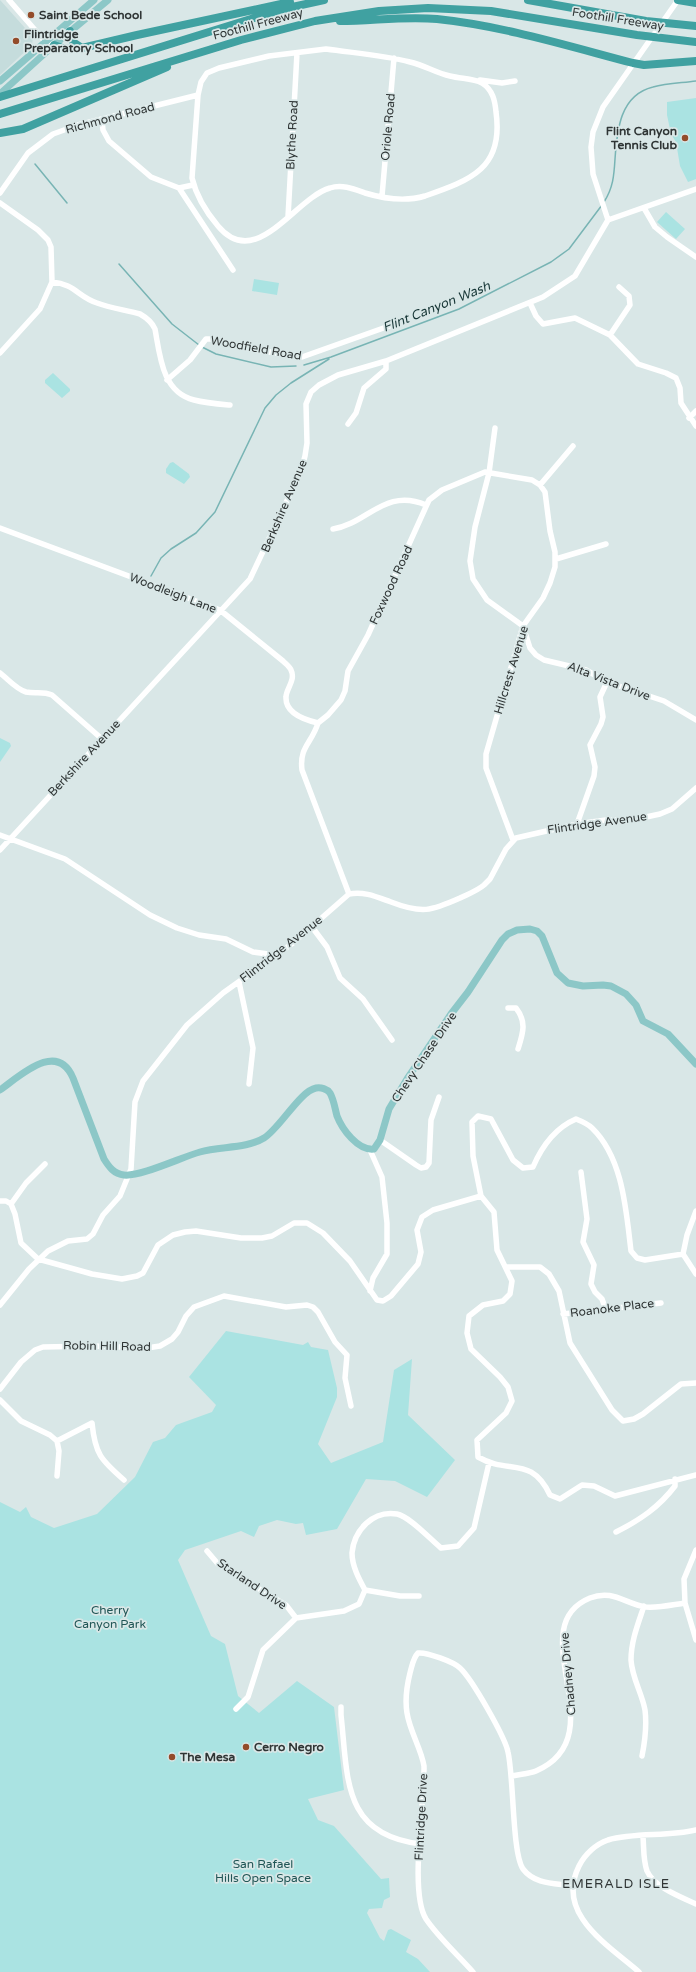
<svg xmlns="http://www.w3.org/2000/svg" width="696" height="1972" viewBox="0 0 696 1972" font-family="'Varela Round',sans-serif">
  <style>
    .built { fill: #c5dcdc }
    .green { fill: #aae3e2 }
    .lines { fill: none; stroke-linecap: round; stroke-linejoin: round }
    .stream { stroke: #78b4b4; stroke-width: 1.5 }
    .minor { stroke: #fff; stroke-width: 5.5 }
    .major { stroke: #8cc7c7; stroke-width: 7 }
    .highway { stroke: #40a1a1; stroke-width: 8 }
    .poi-dot { fill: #934b29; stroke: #d9e7e7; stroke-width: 1.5 }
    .labels { text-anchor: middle; stroke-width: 3.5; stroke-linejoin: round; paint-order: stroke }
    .poi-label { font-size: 12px; font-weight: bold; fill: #2f3535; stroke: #d9e7e7; text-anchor: start }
    .street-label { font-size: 12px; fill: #2f3535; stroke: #d9e7e7 }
    .park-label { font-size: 12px; fill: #215656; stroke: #d9e7e7 }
    .water-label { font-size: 13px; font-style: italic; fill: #183737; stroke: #d9e7e7 }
    .neighbourhood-label { font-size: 13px; letter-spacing: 1px; fill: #2f3535; stroke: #d9e7e7 }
  </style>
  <rect width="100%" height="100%" fill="#d9e7e7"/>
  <path class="built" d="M0,0l33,37 -1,8 -32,30z"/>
  <path class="green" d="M696,98v81l-8,3 -8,-16 -4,-24 -5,-8 -4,-19v-13z
    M666,212l19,17 -9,10 -19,-17z
    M254,279l25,4 -2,12 -25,-4z
    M53,373l17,16v2l-8,7 -17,-15v-3z
    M173,462l16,12 1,3 -6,7 -18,-11v-4l4,-6z
    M0,738l10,5 1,3 -11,16z
    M226,1331l77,14 5,-3 3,5 17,3 9,38v9l-19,47 13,19 52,-21 11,-72 18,-11 -4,56 47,45 -28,37 -32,-16 -29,-2 -29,50 -31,6 -3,-12 -7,1 -19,-4 -18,6 -5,11 -13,-6 -56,19 -7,10 33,76 14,8 13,52 21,17 38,-32 37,26 10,83 -36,9 10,21 16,6 47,53 8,-1 1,19 -6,3 -2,8 -13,1 -2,4 13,25 4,3 4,-11 3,-1 20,11 -5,12 12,7 12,13h-430v-470l20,10 6,-5 5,10 23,11 43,-14 38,-37 18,-35 12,-4 11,-13 36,-13 4,-7 -27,-28z"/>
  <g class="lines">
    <path class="stream" d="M35,164l32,39
      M604,202c9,-14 10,-26 11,-43 2,-29 5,-64 38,-72 14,-4 29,-4 43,-6
      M119,264l53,60 27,21
      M202,347l14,7 55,13 25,-1
      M304,365l27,-8 128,-48 92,-47 18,-13 33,-44
      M151,576l10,-18 10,-9 25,-16 19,-21 50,-104 11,-13 15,-12 38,-24"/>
    <path class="minor" d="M9,0l33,38 12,7
      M326,49c28,4 57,6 84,13 14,3 26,11 40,14 11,3 23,2 32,7 11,7 13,18 14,29 8,56 -25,68 -71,84 -20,6 -40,3 -60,-3 -11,-4 -23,-9 -35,-5 -35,10 -74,84 -112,38 -11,-13 -22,-31 -26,-48l6,-83 3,-13 6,-9 12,-5 50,-12z
      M480,80l22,3 13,-2
      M102,120l1,10 6,11 42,36 28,11 54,82
      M179,188l14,-3
      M0,193l28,-40 25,-19 25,-9 120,-30
      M382,196l12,-138
      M0,203l38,27 10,10 3,7 1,35 -12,27 -40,44
      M644,208l11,19 12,10 29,20
      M288,217l9,-164
      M608,220l-15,-46 -2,-27 2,-15 10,-25 75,-107
      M52,282c23,2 26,15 45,21 13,5 29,7 43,11 7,4 12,8 15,15 5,27 7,63 39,71 11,3 24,4 36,5
      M530,303l6,13 7,8 32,-6 35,17 28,29 28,9 10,5 4,10 1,15 15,23
      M610,335l20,-30 -1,-9 -10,-9
      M167,380l23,-20 16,-21h5l39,10 52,8 104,-37
      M689,418l7,-7
      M348,424l8,-11 8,-25 22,-19v-8
      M495,428l-6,45 -14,54 -5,34 3,18 14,21 36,26 7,22 6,7 8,5 42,10 21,12 57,19 32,19
      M540,485l33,-39
      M0,528l220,82 63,51c3,3 7,6 8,9 5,10 -5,19 -5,27 -1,17 19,23 32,26 -6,20 -19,24 -16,47l47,124
      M333,529c34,-5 52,-42 93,-24
      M556,559l50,-15
      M0,673c8,6 16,16 26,19 9,2 17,-1 26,3l50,44
      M318,723l10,-8 13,-15 4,-9 3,-20 20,-36 61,-135 13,-10 43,-18 47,8 8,5 5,7 5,39 5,21v15l-5,16 -7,15 -20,28 -37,128v14l27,72
      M577,824l17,-48 1,-9 -5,-22 11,-21 2,-7 -3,-20 7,-15
      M0,835l65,24 85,56 27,13 22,7 27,4 27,13 15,2 5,4
      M0,850l250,-271 51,-108 4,-15 2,-13 -1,-39 5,-12 8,-7 19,-10 48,-14 157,-64 32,-21 33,-56 88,-31
      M312,927l15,20 13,31 23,21 29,41
      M239,982l14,66 -4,36
      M508,1008h8c11,14 7,25 2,41
      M380,1140l36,25 5,3 5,-1 3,-4 2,-43 8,-23
      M581,1172l6,47 -4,23 11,23 -3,19 4,8 7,7 4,11
      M0,1201h6l5,3 4,10 6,29 17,16 54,15 30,5 15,-3 6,-3 15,-28 15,-10 12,-3 11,-1 45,7h21l10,-2 22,-13h13l16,10 27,28 27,39 6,1 8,-5 27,-32 3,-12 -4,-22 5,-13 11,-7 48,-14
      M11,1204l15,-21 19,-19
      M683,1254l4,-19 9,-24
      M506,1267h34l9,7 10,17 11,52 42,67 11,11 11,-2 9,-5 38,-30 15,-1
      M696,1274l-13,-20 -38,6 -8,-2 -6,-7c-5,-41 -8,-93 -39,-123 -4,-4 -11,-7 -16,-9 -21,9 -34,27 -43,48l-10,1 -10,-8 -22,-41 -13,-3 -6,6 1,34 8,40 13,16 3,38 15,31 -2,13 -7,7 -20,4 -14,11 -2,17 4,16 29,28 8,10 4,14 -6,12 -29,27 1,17c31,18 53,-2 72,38l10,4 22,-14 12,1 21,10 81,-21
      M370,1291l3,-13 14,-24v-31l-5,-46 -12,-27
      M0,1305l29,-36 19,-18 20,-10 19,-2 6,-5 10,-19 17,-19 11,-27 4,-67 8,-21 44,-56 36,-32 70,-50 56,-49c15,-3 28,3 42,8 31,12 40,9 69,-4 8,-4 17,-7 24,-13l6,-6 16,-30 10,-11 61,-14 29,-4h26l28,-6 12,-5 24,-21
      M563,1314l98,-11
      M0,1389l21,-27 14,-12 8,-3 50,-1 54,2 13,-2 12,-7 6,-7 8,-16 8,-9 30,-11 62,11 21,-2 6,2 5,5 17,30 12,13 -2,23 6,28
      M0,1400l21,21 29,14 7,6 2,10 -2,25
      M57,1441l35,-18c3,31 9,37 32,57
      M616,1532c24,-12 43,-25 59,-46v-7
      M696,1550l-12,29 1,24 11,37
      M207,1551l11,13 68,41 10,13
      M365,1590c-6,-11 -13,-24 -13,-37 2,-23 21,-43 45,-39 12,2 33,25 44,34l17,-2 16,-18 15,-65
      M365,1590l35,6h19
      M341,1707v8c7,63 1,120 80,129
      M236,1709l12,-12 15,-47 33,-32 48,-7 15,-7 6,-14
      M642,1756c3,-15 5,-30 3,-46 -3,-17 -13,-32 -14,-50 0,-19 7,-36 13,-54
      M512,1776c8,-2 17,-2 24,-5 82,-35 -17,-144 54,-173 23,-9 35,6 56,9 13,1 25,-2 39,-4
      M643,1837c1,11 0,23 4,34 7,16 34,26 49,33
      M473,1972c-15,-17 -35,-35 -47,-53 -17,-27 -1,-117 -2,-153 -3,-18 -14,-34 -17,-53 -2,-12 0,-28 3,-40 2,-7 3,-15 8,-20 9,-1 36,9 42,15 12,11 45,69 48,84 6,26 4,101 15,117 12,16 33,14 50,17
      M639,1972c-31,-27 -84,-58 -60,-106 6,-12 17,-22 29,-26 27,-8 60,-3 88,-10"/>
    <path class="major" d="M0,81l94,-81
      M0,94l54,-49 54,-45
      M0,1090c20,-14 57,-50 73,-12l31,81c5,8 10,15 20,16 16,2 58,-18 76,-23 20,-6 46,-3 64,-14 16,-10 36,-47 52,-50 5,-1 11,1 14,5 4,7 5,16 7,23 5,13 21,35 37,33l6,-9 9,-31 18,-30 44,-65 17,-22 34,-52 6,-6 9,-4 13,-1 7,2 5,5 15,37 11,10 15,3 20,-1 8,1 15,8 10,11 7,16 25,13 28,30"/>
    <path class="highway" d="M528,0l118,21 50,5
      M678,0l18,3
      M340,21c33,0 64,-5 97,-2 67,7 131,27 196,44l11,2 52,-4
      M70,31l3,11 9,6
      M54,45l11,4 17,-1 55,-13 153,-33
      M0,97l283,-88 41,-9
      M0,114l241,-74 74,-19 64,-10 49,-3 63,3 146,24 59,7
      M0,133l23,-4 144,-62"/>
  </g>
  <g class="poi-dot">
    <circle cx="31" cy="15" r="4"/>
    <circle cx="16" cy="41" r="4"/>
    <circle cx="685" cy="138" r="4"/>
    <circle cx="246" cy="1747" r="4"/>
    <circle cx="172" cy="1757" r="4"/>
  </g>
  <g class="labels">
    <g class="poi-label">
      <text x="39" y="19">Saint Bede School</text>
      <text x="24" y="38">Flintridge<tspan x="24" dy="14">Preparatory School</tspan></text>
      <text x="677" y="135" text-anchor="end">Flint Canyon<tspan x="677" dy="14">Tennis Club</tspan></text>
      <text x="254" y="1751">Cerro Negro</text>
      <text x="180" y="1761">The Mesa</text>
    </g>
    <g class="street-label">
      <text transform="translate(618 19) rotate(9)" y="4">Foothill Freeway</text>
      <text transform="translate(258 24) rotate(-15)" y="4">Foothill Freeway</text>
      <text transform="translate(110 118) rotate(-15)" y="4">Richmond Road</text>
      <text transform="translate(388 127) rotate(-85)" y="4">Oriole Road</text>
      <text transform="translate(292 135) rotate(-87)" y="4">Blythe Road</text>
      <text transform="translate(256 348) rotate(10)" y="4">Woodfield Road</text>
      <text transform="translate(284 506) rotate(-67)" y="4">Berkshire Avenue</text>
      <text transform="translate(391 585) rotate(-65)" y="4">Foxwood Road</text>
      <text transform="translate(173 593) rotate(21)" y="4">Woodleigh Lane</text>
      <text transform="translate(511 670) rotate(-73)" y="4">Hillcrest Avenue</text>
      <text transform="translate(609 681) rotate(21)" y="4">Alta Vista Drive</text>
      <text transform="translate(84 758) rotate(-47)" y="4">Berkshire Avenue</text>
      <text transform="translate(597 823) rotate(-8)" y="4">Flintridge Avenue</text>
      <text transform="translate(281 949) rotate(-38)" y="4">Flintridge Avenue</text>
      <text transform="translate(424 1057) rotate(-56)" y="4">Chevy Chase Drive</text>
      <text transform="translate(612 1308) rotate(-7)" y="4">Roanoke Place</text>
      <text transform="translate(107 1346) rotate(1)" y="4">Robin Hill Road</text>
      <text transform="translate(252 1584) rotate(34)" y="4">Starland Drive</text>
      <text transform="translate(568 1674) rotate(-95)" y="4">Chadney Drive</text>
      <text transform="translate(421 1817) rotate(-87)" y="4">Flintridge Drive</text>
    </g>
    <g class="park-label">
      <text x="110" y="1614">Cherry<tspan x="110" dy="14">Canyon Park</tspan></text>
      <text x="263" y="1868">San Rafael<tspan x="263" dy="14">Hills Open Space</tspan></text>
    </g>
    <g class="water-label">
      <text transform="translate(436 306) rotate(-22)" y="5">Flint Canyon Wash</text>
    </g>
    <g class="neighbourhood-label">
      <text x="616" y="1888">EMERALD ISLE</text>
    </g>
  </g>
</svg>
